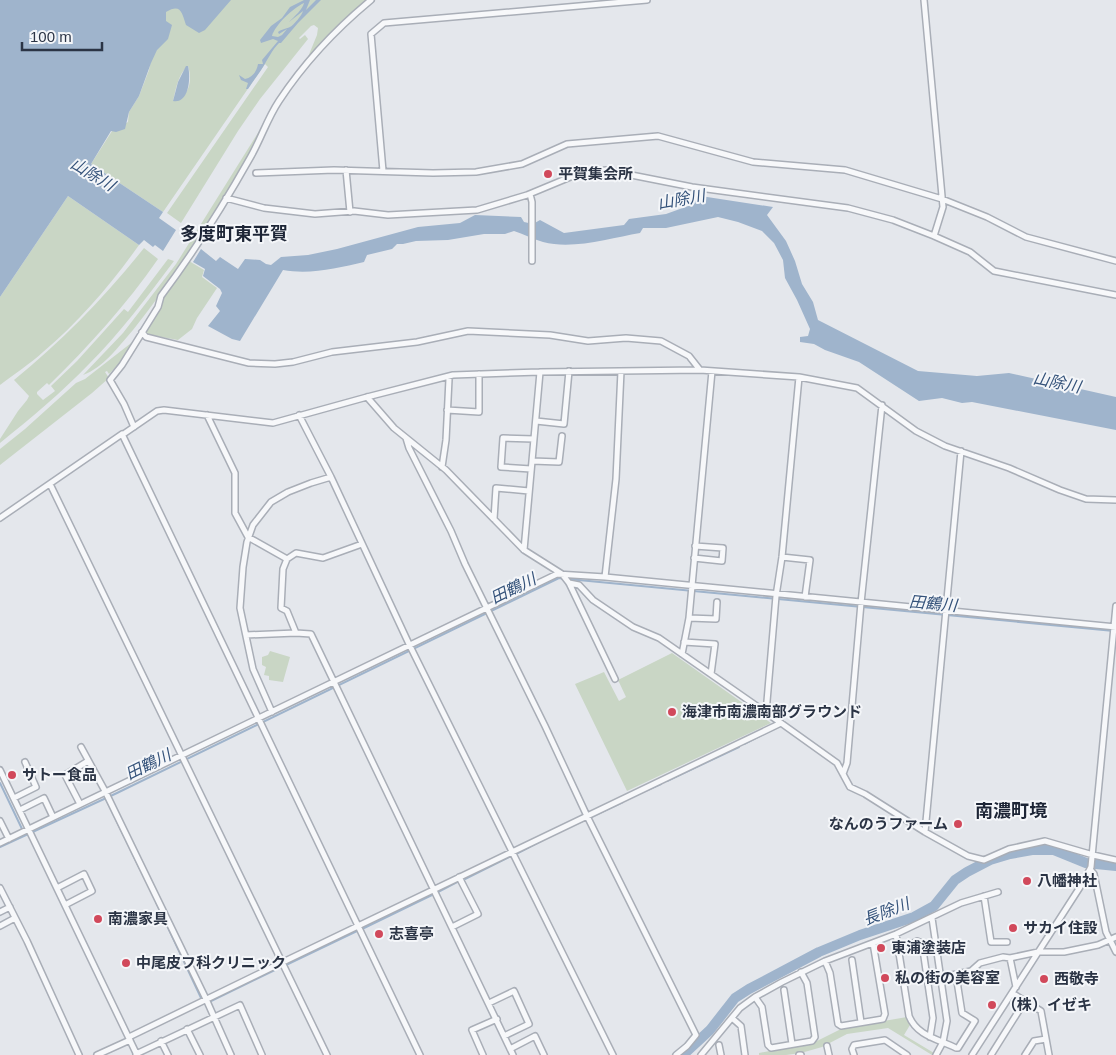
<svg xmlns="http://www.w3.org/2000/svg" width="1116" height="1055" viewBox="0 0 1116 1055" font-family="Arial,'Noto Sans JP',sans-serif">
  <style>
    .green { fill: #c9d6c5; fill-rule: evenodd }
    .water { fill: #9fb4cc; fill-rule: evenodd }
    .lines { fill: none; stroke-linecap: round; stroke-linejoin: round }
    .stream { stroke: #9fb4cc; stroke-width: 2 }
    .river { stroke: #9fb4cc; stroke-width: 10 }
    .minor-casing { stroke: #a9aeb7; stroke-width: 8 }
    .minor { stroke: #f7f8fa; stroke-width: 5 }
    .poi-dot { fill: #d1495b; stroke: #f4f6f9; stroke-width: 2 }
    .labels { text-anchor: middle; stroke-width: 4; stroke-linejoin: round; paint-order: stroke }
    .poi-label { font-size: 15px; font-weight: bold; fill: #2b3445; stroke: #f4f6f9; text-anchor: start }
    .water-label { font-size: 16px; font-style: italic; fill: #34527a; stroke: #f4f6f9 }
    .quarter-label { font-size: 18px; font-weight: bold; fill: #1d2536; stroke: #f4f6f9 }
  </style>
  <rect width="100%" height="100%" fill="#e4e7ec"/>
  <path class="green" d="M174,0h193l-59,57 9,-22 1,-7 -4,-3 -3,1 -12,12 1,1 5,-4 3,4 -48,60 -22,32 -57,92 -14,-10 101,-146 -3,-3 -102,148 -72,-48 21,-33 16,-9 1,-10 10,-16 10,-26 10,-51zM188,66c5,15 1,31 -15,35 3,-12 5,-27 15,-35z
    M261,128h2c-13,27 -28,52 -43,77 -27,43 -55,85 -87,125 -14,16 -30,38 -50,45l40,-42 53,-69z
    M68,196l71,49c-27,38 -60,77 -96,107 -13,12 -29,22 -43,33v-88z
    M144,248l14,11c-31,45 -69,87 -109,126l-2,-2 -10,9v2l6,6 12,-9 -4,-5 26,-25 47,-52 4,3 40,-53 6,2c-27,36 -54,72 -85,103 -28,29 -58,54 -89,79v-4l18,-28 9,-11 2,-4 -15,-16c48,-39 91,-83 130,-132z
    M189,261l15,9 -2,7 15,11 -20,30 -5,11 -14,11 -33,-6 -1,-2 11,-22z
    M135,340l-15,25 -1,-1 -10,10 -2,-3 -2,1 4,6 -17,15 -92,72v-16l25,-20 51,-46 9,-4z
    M270,651l20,6 -7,25 -14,-2v-4l-5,-1 2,-8 -4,-2v-8l6,-2z
    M672,653l99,70 -144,68 -52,-107 29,-12 15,29 7,-4 -8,-17z
    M907,1017l3,8 -6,10 30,18 -2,2 -44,-27 -41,6 -25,13 -21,6 -15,2h-27v-2l56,-11 28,-14z"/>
  <path class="water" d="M0,0h231l-26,30 -6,3 -13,-8c-4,-12 -5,-22 -20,-13v9l6,4 -4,14 -11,11 -6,13 -12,33 -10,16 -4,17 -9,3 -5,-1 -20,33 72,48 -4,6 17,12 -13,21 -8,-6 -2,2 -9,-7 -5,5 -71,-49 -68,101z
    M304,0h6l-4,10 10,-10h5l-23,23 -17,20h-2c-7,7 -11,16 -16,24 -5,8 -10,14 -15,22h-2l2,-6 -7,-3 -2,-5 6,4c7,-1 12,-8 13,-15h5l-1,-4 16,-19 -5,-2 -12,4 -1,-3 11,-14 11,-8 8,-11zM304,3c-1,6 -10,14 -15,19l14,-11c-1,4 -9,14 -13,16 -5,2 -8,2 -12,5l1,2 8,-5 -5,6 -4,2 -6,-1c3,-11 21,-28 32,-33z
    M186,66h2c3,12 1,38 -15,35l5,-19z
    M694,195l79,12 -6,8 19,26 9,20 7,23 11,18 5,18 100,51 59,5 32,-3 107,24v33l-144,-28 -10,1 -20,-5 -23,3 -60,-39 -34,-12 -11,-6 -14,-2v-5l8,-1 2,-7 -13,-29 -12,-22 -2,-18 -9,-17 -12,-12 -24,-9 -20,-5 -52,11h-23l-3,5c-29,5 -67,17 -97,9 -10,-3 -20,-8 -29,-11l-9,3h-21l-36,6 -32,1 -13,3h-6l-5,5 -25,6 -3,7c-26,6 -54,13 -81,8l-43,71 -8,-2 -24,-13 12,-15 -4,-5 6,-13 -2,-4 -17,-13 2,-7 -12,-7 8,-13 15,12 4,-4 18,12 7,-10 15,1 6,4 5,1 10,-8 27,-2 29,-6 81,-22 42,-4 15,-8 46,2 3,5 9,2 7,-4 24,13 60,-8 5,-6 37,-5 25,-9z"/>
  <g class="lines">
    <path class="stream" d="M568,579l546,52
      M744,744l32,-16
      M667,781l72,-34
      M0,783l23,48
      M636,795l25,-11
      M106,799l34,70
      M591,817l32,-15
      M569,827l16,-7
      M0,847l117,-54 442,-215 5,1
      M516,854l27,-14
      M465,879l44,-22
      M438,892l21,-11
      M156,902l46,98
      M362,929l72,-35
      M286,965l71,-34
      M209,1002l72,-35
      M204,1004h1"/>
    <path class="river" d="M683,1055l27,-25 25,-32 14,-9 70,-37 41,-17 54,-18 20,-11 21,-26 12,-8 23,-12 20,-6 22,-4h22l32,13 30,3"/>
    <defs>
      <path id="minor" d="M924,0l19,207 -9,29
        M346,170l4,42
        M383,171l-12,-137 13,-11 263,-23
        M256,173l78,-3 99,3 43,-1 46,-8 45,-20 91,-8 95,26 92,8 97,29 45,18 39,20 90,24
        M530,194l2,8v59
        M226,198l38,10 51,6 39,-3 34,4 89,-5 50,-15 53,-22 26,-3 86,17 156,21 45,12 41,16 36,16 24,19 122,24
        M142,332l4,5 103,26 26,1 18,-2 39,-10 85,-10 51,-11 82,4 38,6 38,-3 35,3 28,15 11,14
        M367,397l27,31 52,42 78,80 38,24 7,9 46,96
        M447,410l32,2v-38
        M207,415l28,58v40l13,24 39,22
        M299,415l32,62 78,167 204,411
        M536,421l28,3 5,-53
        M134,427l-10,-23 -14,-24 12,-15 36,-58 3,-11c33,-44 62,-90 89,-138 11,-19 17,-39 29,-57 25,-38 57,-72 92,-101
        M125,433l32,-22 7,-1 109,13 94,-26 86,-22 87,-3 160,-2 99,7 58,11 59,43 29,15 64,22 51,22 26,9 30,1
        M406,438l3,10 42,83 14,33 80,162 42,90 109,219 -9,11 -11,9
        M532,461l27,1 3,-26
        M442,467l4,-27 3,-61
        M531,469l-30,-2 2,-29 31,1
        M50,484l277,571
        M0,518l122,-84 298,621
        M494,519l2,-31 33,3
        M524,550l16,-178
        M782,557l28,3 -5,37
        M694,558l28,3 1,-13 -28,-2
        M605,577l11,-98 5,-108
        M569,583l10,2 14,15 40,27 26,11 122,85 56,40 13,24 15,7 60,38 43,24 16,4 25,-11 36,-8 48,14 23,5
        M689,618l27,1 1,-17
        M296,633l-9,-22 -6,-3 2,-39 4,-10 9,-6 27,5 39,-14
        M246,635l50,-2 15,1 202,421
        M684,642l31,2 -4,30
        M682,654l7,-36 23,-247
        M272,712l-19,-43 -13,-61 3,-41 4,-25 6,-17 18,-23 17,-10 23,-9 20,-6
        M766,713l10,-117 6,-39 17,-180
        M81,747l24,44 101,208 25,56
        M0,770l137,285
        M843,774l4,-11 14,-160 21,-198
        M14,798l22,-11 -11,-25
        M80,804l-15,-29 23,-14
        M20,810l24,-12 9,19
        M0,821l9,18
        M925,832l36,-381
        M0,843l557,-269 48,3 511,50
        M1090,869l4,5 12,58 10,20
        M0,888l27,53 52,114
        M57,888l27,-14 8,17 -27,14
        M984,896l7,46h16
        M0,912l10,-5
        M932,918l15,103 -4,21 -7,13
        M0,926l15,-8
        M452,927l26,-13 -19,-37
        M896,934l13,82c8,20 29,23 47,32h2l17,-27 -13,-8 -6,-38
        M898,950l19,-9 5,2 11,75 -3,19
        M1010,958l6,29
        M852,960l9,62
        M825,961l5,12 8,51 3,2 42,-7 2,-5 -12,-71
        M942,977l29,-6 9,-8 23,-6 7,1 28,-6h26l34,-7 18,-8
        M784,990l8,54
        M1012,993l29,18 8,44
        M755,997l7,10 6,38 3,3 41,-7 3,-4 -8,-54 -6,-11
        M489,1003l25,-12 15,33 -25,12
        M732,1018l9,8 4,29
        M187,1029l13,26
        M129,1037l154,-75 498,-239
        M161,1041l7,14
        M719,1045l2,10
        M827,1046l2,9
        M510,1049l25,-13 9,19
        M136,1054l104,-49 22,50
        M97,1055l33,-15
        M483,1055l-11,-25 25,-11
        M701,1055l39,-47 15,-11 27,-15 43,-21 71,-27 65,-31 37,-11
        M799,1055h2
        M854,1055l-2,-6 2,-4 31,-5 22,15
        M972,1055l110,-171 9,-17 25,-261
        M991,1055l34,-54
        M1025,1055l9,-14 12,-2"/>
    </defs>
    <use href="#minor" class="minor-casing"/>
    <use href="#minor" class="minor"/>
  </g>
  <g class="poi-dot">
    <circle cx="548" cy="174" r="5"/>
    <circle cx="672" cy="712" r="5"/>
    <circle cx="12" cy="775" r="5"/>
    <circle cx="958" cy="824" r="5"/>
    <circle cx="1027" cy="881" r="5"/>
    <circle cx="98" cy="919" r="5"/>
    <circle cx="1013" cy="928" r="5"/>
    <circle cx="379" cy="934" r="5"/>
    <circle cx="881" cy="948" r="5"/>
    <circle cx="126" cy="963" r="5"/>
    <circle cx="885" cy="978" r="5"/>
    <circle cx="1044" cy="979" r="5"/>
    <circle cx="992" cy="1005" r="5"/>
  </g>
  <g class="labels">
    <g class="poi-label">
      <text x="558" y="179">平賀集会所</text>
      <text x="682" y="717">海津市南濃南部グラウンド</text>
      <text x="22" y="780">サトー食品</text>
      <text x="948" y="829" text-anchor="end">なんのうファーム</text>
      <text x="1037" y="886">八幡神社</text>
      <text x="108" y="924">南濃家具</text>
      <text x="1023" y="933">サカイ住設</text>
      <text x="389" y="939">志喜亭</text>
      <text x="891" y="953">東浦塗装店</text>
      <text x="136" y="968">中尾皮フ科クリニック</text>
      <text x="895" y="983">私の街の美容室</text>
      <text x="1054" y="984">西敬寺</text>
      <text x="1002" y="1010">（株）イゼキ</text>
    </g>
    <g class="water-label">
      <text transform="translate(93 174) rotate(31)" y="6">山除川</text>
      <text transform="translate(681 199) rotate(-10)" y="6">山除川</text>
      <text transform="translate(1057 382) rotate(11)" y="6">山除川</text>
      <text transform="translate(513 588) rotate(-26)" y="6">田鶴川</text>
      <text transform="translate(933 603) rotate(5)" y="6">田鶴川</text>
      <text transform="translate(148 764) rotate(-26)" y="6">田鶴川</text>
      <text transform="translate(886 911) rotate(-21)" y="6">長除川</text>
    </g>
    <g class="quarter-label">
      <text x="234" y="240">多度町東平賀</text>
      <text x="1011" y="817">南濃町境</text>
    </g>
  </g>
  <path d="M22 42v8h80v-8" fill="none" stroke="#2b3445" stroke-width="2.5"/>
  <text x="30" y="42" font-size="15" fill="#2b3445" stroke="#f4f6f9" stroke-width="4" paint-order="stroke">100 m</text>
</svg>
